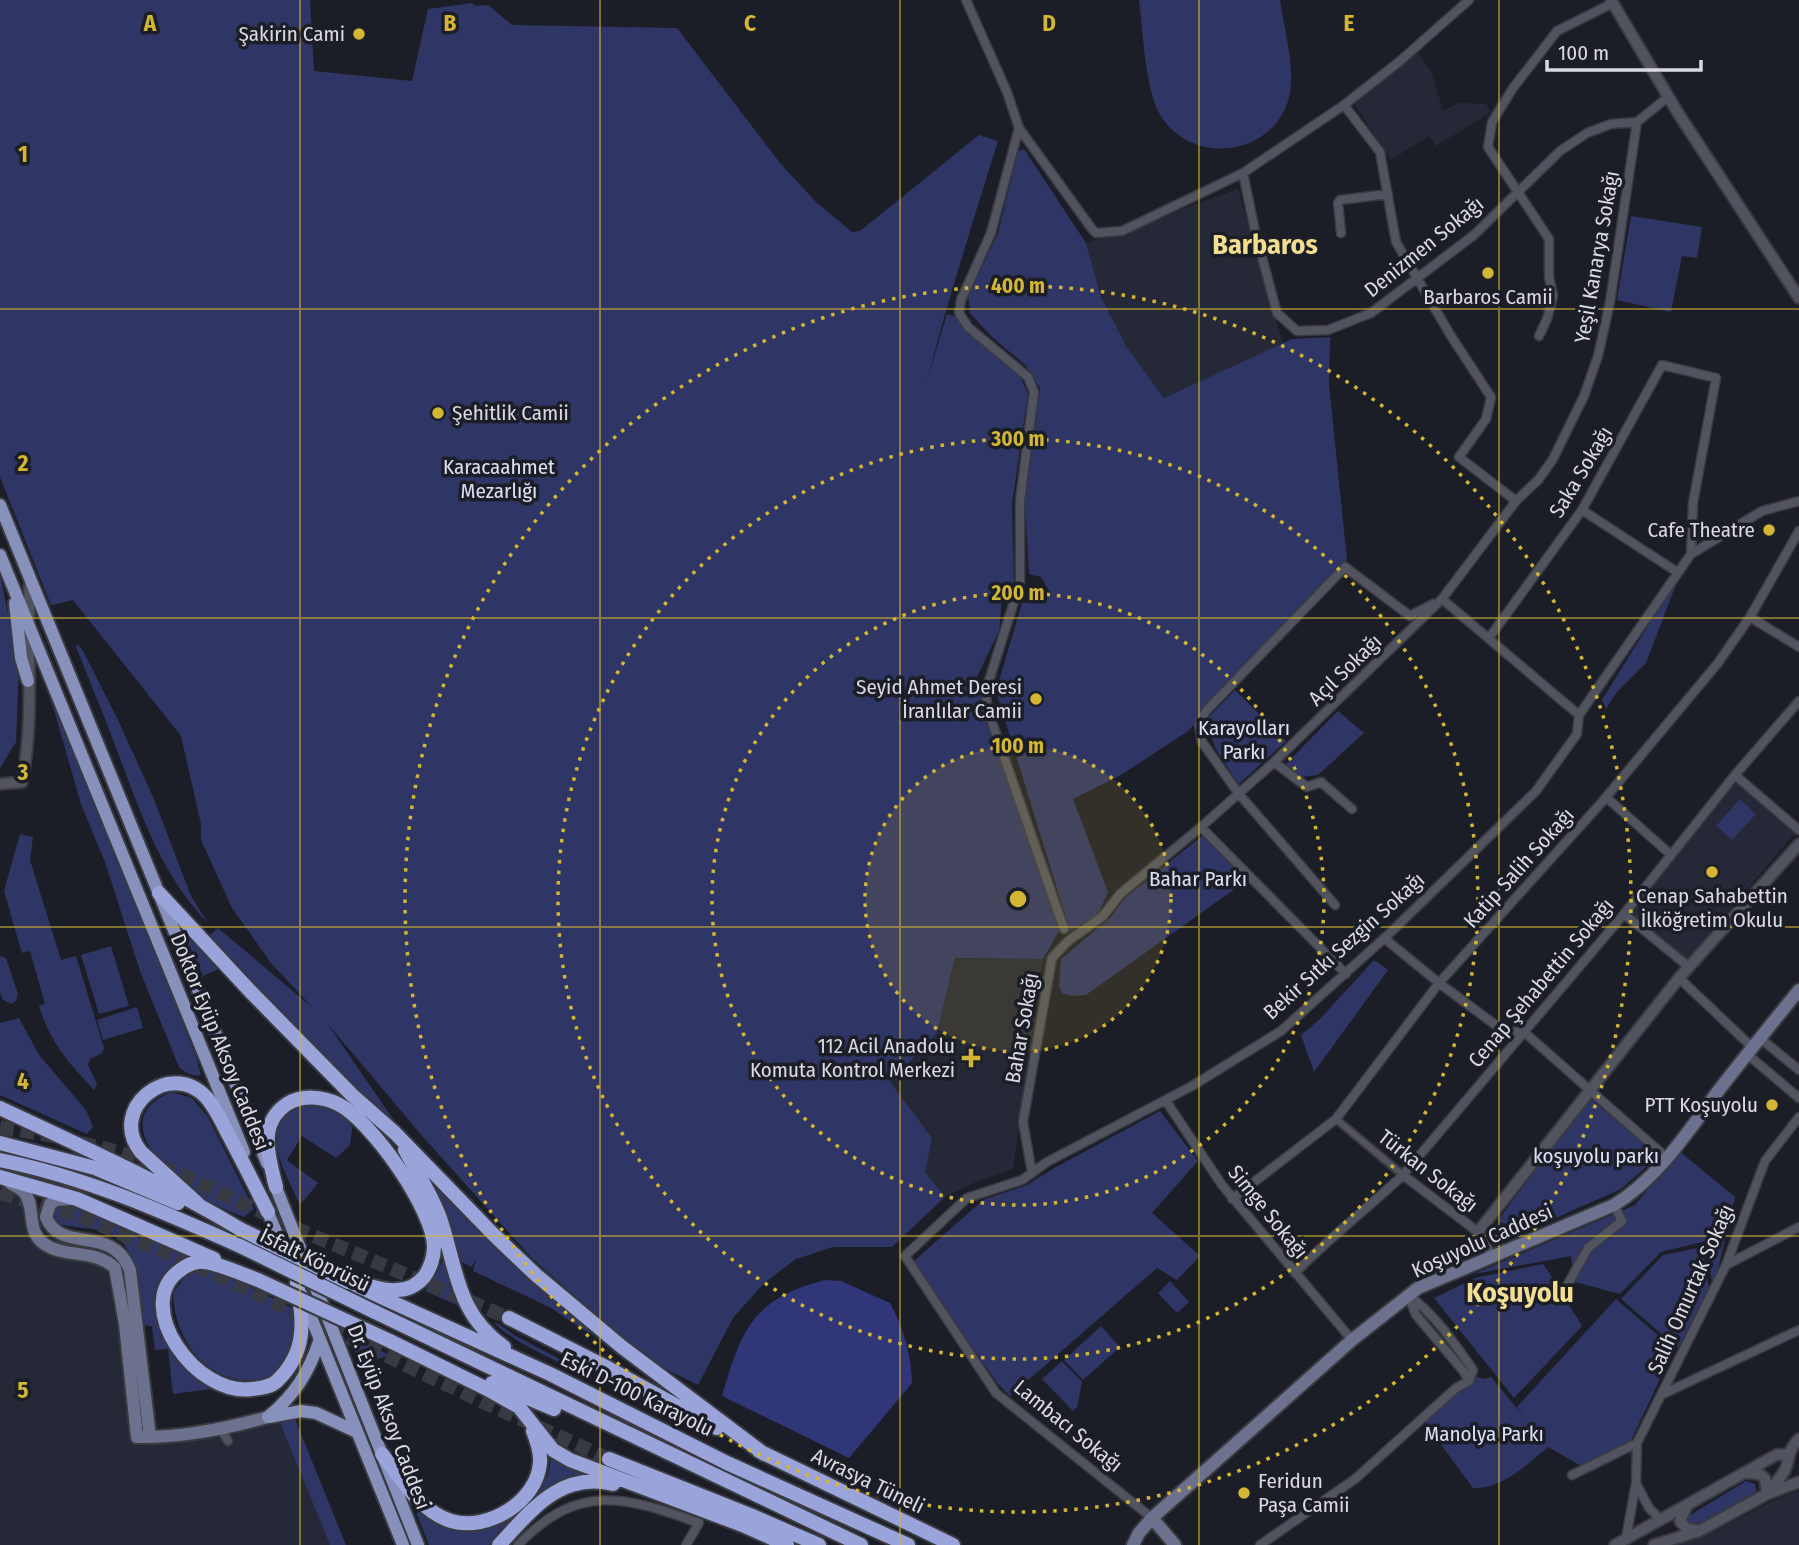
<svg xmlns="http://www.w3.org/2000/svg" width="1799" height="1545" viewBox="0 0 1799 1545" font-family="'Fira Sans Condensed',sans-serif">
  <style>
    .built { fill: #252836 }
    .green { fill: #2f3665 }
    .water { fill: #303677 }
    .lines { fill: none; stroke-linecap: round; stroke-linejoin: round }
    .trunk-tunnel { stroke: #383a43; stroke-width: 14; stroke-dasharray: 14 7; stroke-linecap: butt }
    .pedestrian-casing { stroke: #393b41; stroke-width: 10 }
    .minor-casing { stroke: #393b41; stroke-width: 11 }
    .tertiary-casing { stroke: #393b41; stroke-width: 14 }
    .secondary-casing { stroke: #393b41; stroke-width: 16 }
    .primary-casing { stroke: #393b41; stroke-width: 16 }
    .trunk-casing { stroke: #393b41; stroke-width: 18 }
    .pedestrian { stroke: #51545e; stroke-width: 6 }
    .minor { stroke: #51545e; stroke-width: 8 }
    .tertiary { stroke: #51545e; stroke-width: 10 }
    .secondary { stroke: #6c728d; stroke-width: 12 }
    .primary { stroke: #8890bc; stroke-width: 12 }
    .trunk { stroke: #9aa4db; stroke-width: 14 }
    .trunk-bridge-casing { stroke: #393b41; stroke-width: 18; stroke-linecap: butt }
    .trunk-bridge { stroke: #9aa4db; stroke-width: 14 }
    .grid { fill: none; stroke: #d4b635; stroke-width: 2; stroke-opacity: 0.55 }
    .ring { fill: none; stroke: #d4b635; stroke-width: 3.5; stroke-dasharray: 3.5 7 }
    .poi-dot { fill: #d4b635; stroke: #1c1e27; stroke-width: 2.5 }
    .labels { text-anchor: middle; stroke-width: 7; stroke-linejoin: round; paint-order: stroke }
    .poi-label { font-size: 21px; fill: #d9dbe1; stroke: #1c1e27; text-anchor: end }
    .street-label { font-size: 21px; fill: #d9dbe1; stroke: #1c1e27 }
    .park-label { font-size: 21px; fill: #dce0f5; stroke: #1c1e27 }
    .district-label { font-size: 28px; font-weight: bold; fill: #f2de90; stroke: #1c1e27 }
    .grid-label { font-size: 23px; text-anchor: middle; font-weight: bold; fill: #d4b635; stroke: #1c1e27; stroke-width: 7; stroke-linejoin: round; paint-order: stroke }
    .centre { fill: #d4b635; stroke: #1c1e27; stroke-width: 3.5 }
    .ring-label { font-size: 21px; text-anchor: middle; font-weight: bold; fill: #d4b635; stroke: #1c1e27; stroke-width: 7; stroke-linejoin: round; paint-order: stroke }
  </style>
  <rect width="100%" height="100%" fill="#1c1e27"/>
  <path class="built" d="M1418,53l14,20 11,38 16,-8 27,1 5,8 -55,34 -7,-10 -38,24 -38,-58 57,-45z
    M1238,189l45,155 -119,54 -38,-52 -25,-49 -15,-54z
    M1736,782l60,50 -109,128 -58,-47z
    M955,959h88l-30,210 -37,13 -31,15 -20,-25 -36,-90 48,-49z
    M0,1187l20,8 7,39 11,10 68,22 32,180 142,-23 50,122h-330z
    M1799,1491v54h-125l31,-10 78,-39z"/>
  <path class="green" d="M0,0h310l4,71 98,10 16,-72 44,-6 3,3 13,-1 24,20 165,3 103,135 35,38 37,31 8,-1 119,-96 19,6c-25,80 -50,159 -71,239l20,-66 10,3 61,54 10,23 -16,110 2,78 -12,16 -3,33 -24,50 85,248 -17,30 -88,-1 -18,75 -47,49 42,56 -7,34 20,25 -53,50h-59l-37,12 -32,24 -31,35 -35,67 -53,-26 -114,-102 -107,-119 -97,-115 68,99 -5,1 -181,-187 9,-8 95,80 -42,-45 -39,-55 -31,-68v-16l-20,-88 -108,-136 -22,5 -51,-128z
    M1139,0h141c4,29 17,73 8,101 -19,59 -102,64 -130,10 -13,-27 -15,-80 -19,-111z
    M1024,149l62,94 15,54 25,49 38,52 128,-59 38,-2 -1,47 18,176 -160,172 -68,44 -46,23 35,93 -10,23 -28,16 -74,-240 26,-88h15l14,-9 -10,-17 -12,-3 -4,-71 15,-115 -15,-23 -33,-28 -22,-24 -2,-18 30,-62 20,-82z
    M1631,216l71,11 -5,31 -15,-2 -11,56 -54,-12z
    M1680,574l-34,89 -30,30 -10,16 -4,-9z
    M0,575l19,91 -3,76 -16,26z
    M77,644l5,5 36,71 35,77 38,99 17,27c-46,-47 -67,-109 -90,-170 -13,-36 -28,-71 -42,-106z
    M48,689l5,3 143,365 5,18c-7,2 -18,-3 -22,-8l-39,-96 -35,-109 -24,-58z
    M1235,690l51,51 -47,43c-14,-21 -32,-41 -30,-67z
    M1338,711l26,22 -46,42 -17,2 -16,-12z
    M1740,799l16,15 -24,26 -16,-14z
    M20,834l13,3 -3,23 31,100 15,-4 28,92 -2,5 -12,6 -2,6 9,19 -3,6c-27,-29 -42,-45 -55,-84l6,-2 -15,-53 -8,2 -18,-62z
    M1203,835l43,46 -160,114 -15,1 -9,-3 -3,-8 2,-26 50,-42 13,-18z
    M175,915l43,54 -15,7z
    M111,946l18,60 -30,8 -18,-59z
    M0,956l6,2 12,36 -2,7 -5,3 -9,-5 -2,-8z
    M1374,960l14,10 -74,102 -13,-37 19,-16z
    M137,1007l6,21 -40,12 -6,-20z
    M19,1018l20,37 47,55 7,17 -6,7 -87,-39v-72z
    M171,1092l21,6 16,19 46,92 -10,8c-10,-4 -21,-8 -30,-13 -37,-21 -113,-82 -43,-112z
    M1590,1098l68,58 -37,33 -104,46 -19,-15z
    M304,1103l25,2 21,15 2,9 -2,16 -14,13 -34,-22 -15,24 31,23 -18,22c-16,-36 -46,-80 4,-102z
    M1160,1111l38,50 -46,52 48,43 -23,24 -20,-12 -147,128 -13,-13 -84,-121 70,-62 44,-15 29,-18z
    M1679,1151l56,46 -22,94 -7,-50 -45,11 -41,42 -45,-12 -4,-26 -97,18 161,-69z
    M434,1183l62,64 110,94 -24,-12 -31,-21 -78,-37 3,-11 -5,7 -9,-5z
    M65,1202l58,22 16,14 33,6 26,9c-20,11 -34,19 -40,43l31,72 21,21 -37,5 -5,-45 -13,1 -3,-24 -10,-1c-4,-30 0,-79 -34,-92 -17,-6 -37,-5 -54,-10l-4,-13z
    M1702,1247l7,41 -31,60 -57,-49 42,-44z
    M446,1251l14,54 -1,1 -34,-15 13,-20z
    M1543,1264l17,25 11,-7 5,5 -11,11 17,28 -68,72 -80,-100 41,-20z
    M203,1268l21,6 68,34c6,15 5,34 -3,47 -12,19 -26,29 -49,25 -42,-7 -66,-47 -67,-87l15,-20z
    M1170,1281l19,21 -12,11 -19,-20z
    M1616,1299l58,50 -47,100 -35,23 -44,-25c-20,17 -47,43 -75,41l-50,-68 54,-43 7,2 7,-2 34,41 -8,-11z
    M494,1323l5,1 15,11 55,29 3,5c-27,-14 -55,-25 -78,-46z
    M1101,1326l19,21 -37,33 -19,-20z
    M349,1337l41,18 -30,10z
    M1062,1361l20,21 -5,25 -4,4 -31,-32z
    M295,1419l51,126h-16l-50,-122z
    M551,1458l36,16 -21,6 -21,9 -17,20 -39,36h-60l-18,-45 19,13 59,12 31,-12 9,-10 19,-28z
    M1746,1481l9,3 2,11 -59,32 -11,-3v-7z"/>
  <path class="water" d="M825,1280l16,1 49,22c14,27 21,51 22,80l-63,75 -127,-62c19,-67 32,-98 103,-116z"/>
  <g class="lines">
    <path class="trunk-tunnel" d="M0,1127l54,9
      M81,1143l38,9 64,23 119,56 207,87
      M0,1193l79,23 137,58 269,129 124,56"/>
    <defs>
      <path id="pedestrian" d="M1336,1119l67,56"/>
      <path id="minor" d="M966,0l41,92 12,36 -28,105 -30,67 -2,13 9,14 60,50 6,15 -14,109v82l-34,107 1,18 77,221
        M1344,105l36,47 16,90 55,94 40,61 -5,22 -27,38 57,44
        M1019,128l73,101 4,4 26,-2 121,-58 101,-68 56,-44 69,-61
        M1243,173l12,58 22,82 20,18 31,-1 43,-17 103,-78 86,-84 27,-18 24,-9 26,-2 31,-25
        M1341,233l-3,-30 2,-3 48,-6
        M1539,336l8,-17 6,-23 -4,-19v-38l-61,-92 4,-25 21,-34 44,-57 56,-28
        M1582,510l95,62
        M1442,599l137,116
        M1750,617l49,30
        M1489,638l93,-128 80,-145 54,13 -23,125 -2,51
        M1274,762l33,25 14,-5 31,27
        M1735,775l64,55
        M1606,797l65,58
        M1201,827l145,147
        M1335,905l-96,-111 -37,-52 -3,-18 7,-13 139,-144 65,49 23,-12
        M1624,914l65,53
        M1384,938l55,45 66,49 18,-1 144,127
        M1679,978l73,69
        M1760,1038l39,32
        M1747,1054l52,44
        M1166,1101l56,84 130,155
        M1032,1173l-9,-51 29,-164 16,-17 35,-25 17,-22 81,-67 73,-65 168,-163 74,-98 23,-22 14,-20 31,-63 14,-40 12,-54 27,-180
        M1403,1175l75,57 14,23
        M1232,1199l104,-80 103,-136 163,-181 116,-139 32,-46 49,-86
        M1726,1265l73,-38
        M1295,1273c34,-35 73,-65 108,-98l221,-261 111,-139 64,-74
        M1568,1284l20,-36 34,-27 -8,-16
        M1408,1295c27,19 47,49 65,75l-4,11
        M1408,1295l8,20 48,57 5,9
        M1663,1394l136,-64
        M221,1429l7,12
        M1572,1475l65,-32
        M1636,1483l13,25 11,11
        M1152,1518l-156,-125 -91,-137 62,-58 55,-18 25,-18 145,-76 89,-55 108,-97 147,-143 41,-57 2,-19 112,-161 71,-43 37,-10
        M1626,1538l10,-55 1,-40 89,-178 39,-104 34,-44
        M518,1545c61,-63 106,-49 181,-22l-13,22
        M1260,1545l95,-66 101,-91 13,-7"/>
      <path id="tertiary" d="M1611,0l67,113 121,185
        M0,784l22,-2c13,-66 4,-135 8,-202
        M1478,1232l201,-254 120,-134
        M1748,1473l12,1 5,5 2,15
        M1768,1493c6,-7 12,-15 17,-23 5,-12 3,-21 14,-31
        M1687,1506l-7,15 6,7 13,3
        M1615,1545l161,-90 13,-1
        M1654,1545l45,-14 68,-37 32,-12"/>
      <path id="secondary" d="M10,1183c4,3 10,5 14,9 12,14 2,38 19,51 21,16 51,5 72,25l10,56 12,113c45,1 88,-8 131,-20
        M71,1199l-15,1 -6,4 -4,13c15,38 66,6 84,53l20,167
        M1152,1518l23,27
        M1133,1545l6,-12 13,-15 200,-178 66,-52 196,-83c46,-28 76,-77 108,-119 25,-32 51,-64 77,-96"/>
      <path id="primary" d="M0,505l189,462 78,196
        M0,555l244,597
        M15,603l6,55 7,23
        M273,1180l145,365
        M265,1205l21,51
        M302,1295l101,250
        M268,1417c27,-22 41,-45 52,-78
        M269,1417l32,-6 15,2 41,19"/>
      <path id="trunk" d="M159,893l91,98 102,104 43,38 98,101 43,41 86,72 142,107
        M0,1108c81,38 163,75 240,121
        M0,1143l95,25 83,35
        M405,1150c12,22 26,44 35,68 17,51 16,95 64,129
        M0,1160c85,17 159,50 238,85
        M0,1177l77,22 137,60
        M276,1187c-7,-29 -19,-63 11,-83 15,-9 35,-8 51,0 33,16 96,106 96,143 0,10 -4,22 -10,30 -8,9 -16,13 -28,13 -8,1 -18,-2 -26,-4
        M198,1204l-57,-52c-34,-42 28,-94 65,-55 9,10 16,25 22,37 14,26 27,52 40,78
        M258,1280c-14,-5 -46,-20 -60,-18 -7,1 -14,5 -19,9 -47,35 17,126 73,118 9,-1 19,-2 25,-8 31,-30 26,-60 20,-98
        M348,1282l202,92 177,89 181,82
        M375,1312l486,233
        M509,1318l95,48 113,62
        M390,1341l97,48 32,18 34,43 17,10 175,66 42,19
        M492,1383l62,26
        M759,1451l194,94
        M382,1454c18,24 39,58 69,67 36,11 86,-19 89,-58 1,-11 -3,-22 -7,-32
        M609,1459l141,56 69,30
        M499,1545c32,-34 61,-74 114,-61"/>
    </defs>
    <use href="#pedestrian" class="pedestrian-casing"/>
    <use href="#minor" class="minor-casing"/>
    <use href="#tertiary" class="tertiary-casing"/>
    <use href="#secondary" class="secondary-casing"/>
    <use href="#primary" class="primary-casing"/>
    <use href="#trunk" class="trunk-casing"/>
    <use href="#pedestrian" class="pedestrian"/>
    <use href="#minor" class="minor"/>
    <use href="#tertiary" class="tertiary"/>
    <use href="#secondary" class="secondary"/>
    <use href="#primary" class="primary"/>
    <use href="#trunk" class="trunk"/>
    <defs>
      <path id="trunk-bridge" d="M240,1229l108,53
        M238,1245l137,67
        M258,1280l132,61"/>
    </defs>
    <use href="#trunk-bridge" class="trunk-bridge-casing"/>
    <use href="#trunk-bridge" class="trunk-bridge"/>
  </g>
  <path class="grid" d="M300,0v1545M600,0v1545M900,0v1545M1199,0v1545M1499,0v1545M0,309h1799M0,618h1799M0,927h1799M0,1236h1799"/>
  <circle cx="1018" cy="899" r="153" fill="#d4b635" fill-opacity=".12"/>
  <g class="ring">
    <circle cx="1018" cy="899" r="153"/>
    <circle cx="1018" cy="899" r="306"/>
    <circle cx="1018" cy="899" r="460"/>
    <circle cx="1018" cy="899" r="613"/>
  </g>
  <g class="poi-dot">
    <circle cx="359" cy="34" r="7"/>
    <circle cx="1488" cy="273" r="7"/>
    <circle cx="438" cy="413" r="7"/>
    <circle cx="1769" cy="530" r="7"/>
    <circle cx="1036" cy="699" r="7"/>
    <circle cx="1712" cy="872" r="7"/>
    <path d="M967.5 1047.5h7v7h7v7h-7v7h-7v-7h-7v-7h7z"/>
    <circle cx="1772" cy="1105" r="7"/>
    <circle cx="1244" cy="1493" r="7"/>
  </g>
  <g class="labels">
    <g class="poi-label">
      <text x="345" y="41">Şakirin Cami</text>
      <text x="1488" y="304" text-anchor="middle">Barbaros Camii</text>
      <text x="452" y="420" text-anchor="start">Şehitlik Camii</text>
      <text x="1755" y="537">Cafe Theatre</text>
      <text x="1022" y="694">Seyid Ahmet Deresi<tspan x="1022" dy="24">İranlılar Camii</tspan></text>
      <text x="1712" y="903" text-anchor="middle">Cenap Sahabettin<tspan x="1712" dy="24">İlköğretim Okulu</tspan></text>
      <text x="955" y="1053">112 Acil Anadolu<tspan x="955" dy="24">Komuta Kontrol Merkezi</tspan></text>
      <text x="1758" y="1112">PTT Koşuyolu</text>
      <text x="1258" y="1488" text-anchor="start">Feridun<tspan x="1258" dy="24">Paşa Camii</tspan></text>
    </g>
    <g class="street-label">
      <text transform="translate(1424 247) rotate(-39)" y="7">Denizmen Sokağı</text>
      <text transform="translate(1597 257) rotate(-80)" y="7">Yeşil Kanarya Sokağı</text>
      <text transform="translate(1581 472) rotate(-59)" y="7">Saka Sokağı</text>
      <text transform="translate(1345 670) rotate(-44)" y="7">Açıl Sokağı</text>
      <text transform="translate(1519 868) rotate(-48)" y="7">Katip Salih Sokağı</text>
      <text transform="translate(1344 946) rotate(-42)" y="7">Bekir Sıtkı Sezgin Sokağı</text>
      <text transform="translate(1541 983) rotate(-50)" y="7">Cenap Şehabettin Sokağı</text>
      <text transform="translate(1022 1028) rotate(-80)" y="7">Bahar Sokağı</text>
      <text transform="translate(220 1042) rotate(68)" y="7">Doktor Eyüp Aksoy Caddesi</text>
      <text transform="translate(1428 1171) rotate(38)" y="7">Türkan Sokağı</text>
      <text transform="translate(1268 1212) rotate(51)" y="7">Simge Sokağı</text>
      <text transform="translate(1482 1241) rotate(-24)" y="7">Koşuyolu Caddesi</text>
      <text transform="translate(315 1260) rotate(26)" y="7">İsfalt Köprüsü</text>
      <text transform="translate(1691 1289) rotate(-66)" y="7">Salih Omurtak Sokağı</text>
      <text transform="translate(637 1394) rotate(26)" y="7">Eski D-100 Karayolu</text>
      <text transform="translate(389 1417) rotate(69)" y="7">Dr. Eyüp Aksoy Caddesi</text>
      <text transform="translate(1068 1426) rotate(39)" y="7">Lambacı Sokağı</text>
      <text transform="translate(868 1481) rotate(26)" y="7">Avrasya Tüneli</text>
    </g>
    <g class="park-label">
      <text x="499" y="474">Karacaahmet<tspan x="499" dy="24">Mezarlığı</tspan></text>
      <text x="1244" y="735">Karayolları<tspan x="1244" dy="24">Parkı</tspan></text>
      <text x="1198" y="886">Bahar Parkı</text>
      <text x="1596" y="1163">koşuyolu parkı</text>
      <text x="1484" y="1441">Manolya Parkı</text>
    </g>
    <g class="district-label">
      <text x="1265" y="254">Barbaros</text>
      <text x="1520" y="1302">Koşuyolu</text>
    </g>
  </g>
  <g class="grid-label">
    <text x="150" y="31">A</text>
    <text x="450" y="31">B</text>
    <text x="750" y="31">C</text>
    <text x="1049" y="31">D</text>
    <text x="1349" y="31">E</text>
    <text x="23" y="162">1</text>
    <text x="23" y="471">2</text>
    <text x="23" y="780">3</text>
    <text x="23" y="1089">4</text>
    <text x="23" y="1398">5</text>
  </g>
  <circle cx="1018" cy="899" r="10" class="centre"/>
  <g class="ring-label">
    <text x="1018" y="293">400 m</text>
    <text x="1018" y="446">300 m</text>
    <text x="1018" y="600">200 m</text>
    <text x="1018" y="753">100 m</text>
  </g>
  <path d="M1547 60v10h154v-10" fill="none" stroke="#d9dbe1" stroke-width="3.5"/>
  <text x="1558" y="60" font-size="21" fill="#d9dbe1" stroke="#1c1e27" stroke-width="5" paint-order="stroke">100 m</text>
</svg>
